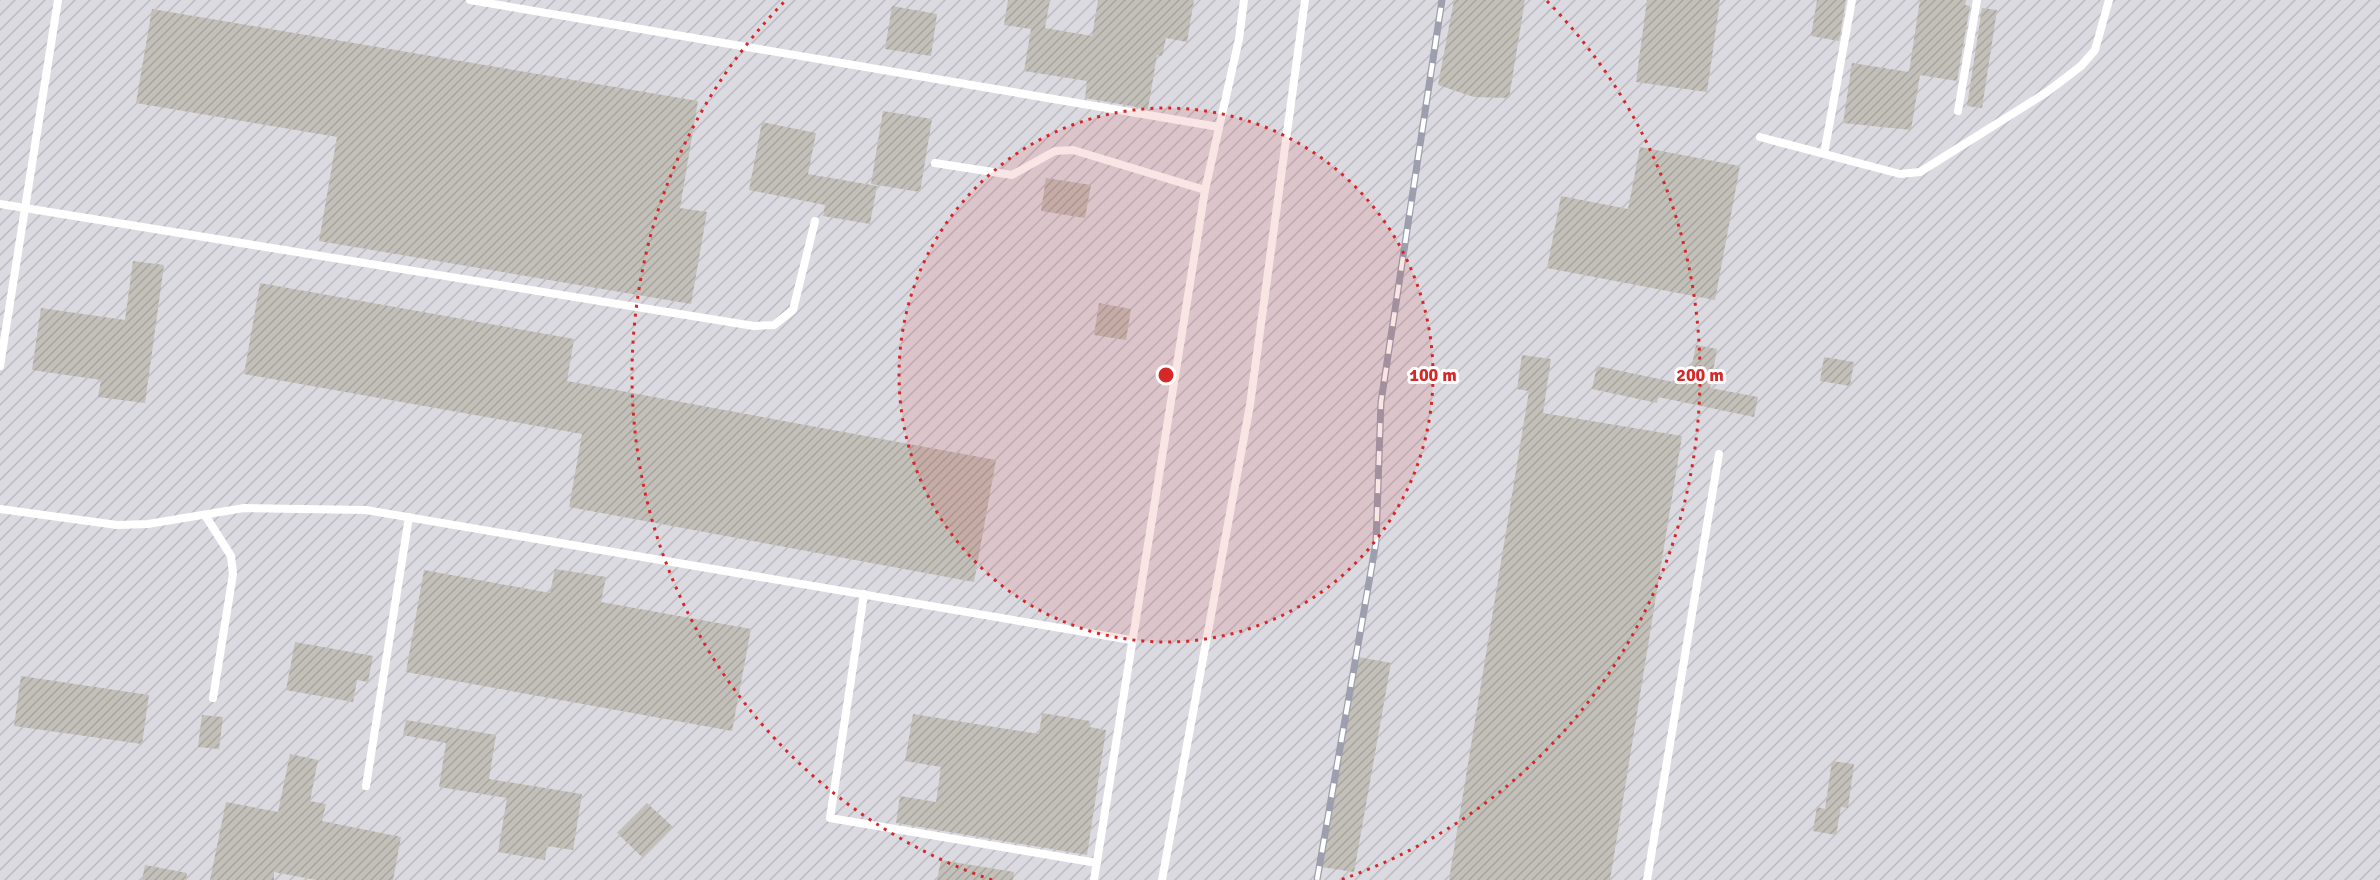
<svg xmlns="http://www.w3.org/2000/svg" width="2380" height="880" viewBox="0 0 2380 880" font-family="Signika,sans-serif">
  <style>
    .industrial { fill: url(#industrial-furrows) }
    .building { fill: url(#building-hatch) }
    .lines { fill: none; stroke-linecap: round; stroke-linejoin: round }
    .service { stroke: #fff; stroke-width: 8 }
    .rail-casing { stroke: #9d9faf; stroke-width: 7 }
    .rail { stroke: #fff; stroke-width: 4.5; stroke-dasharray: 14; stroke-linecap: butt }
    .ring { fill: none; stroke: #d62828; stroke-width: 3; stroke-dasharray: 3 6 }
    .centre { fill: #d62828; stroke: #fff; stroke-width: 3 }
    .ring-label { font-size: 18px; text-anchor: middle; font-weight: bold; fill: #d62828; stroke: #fff; stroke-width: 6; stroke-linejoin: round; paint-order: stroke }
  </style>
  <defs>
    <pattern id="industrial-furrows" width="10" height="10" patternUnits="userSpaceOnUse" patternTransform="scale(1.5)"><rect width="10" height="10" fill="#dcdae1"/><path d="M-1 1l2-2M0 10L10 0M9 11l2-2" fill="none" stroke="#bdbbc1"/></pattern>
    <pattern id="building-hatch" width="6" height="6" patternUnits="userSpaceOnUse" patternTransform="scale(1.5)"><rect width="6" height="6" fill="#c3bfb9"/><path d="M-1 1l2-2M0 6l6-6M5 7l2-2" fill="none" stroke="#a8a49f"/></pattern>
  </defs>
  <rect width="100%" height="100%" fill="#e8e2d9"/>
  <path class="industrial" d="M0,0h2380v880h-2380z"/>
  <path class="building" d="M1008,0h42l-5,28 47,8 6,-36h96l-7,42 -21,-4 -4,18 -5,-1 -9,54 -63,-11 2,-17 -63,-10 7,-42 -27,-4z
    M1454,0h71l-16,98 -35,-1 -36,-12z
    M1647,0h73l-13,92 -71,-10z
    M1817,0h29l-7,41 -28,-5z
    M1920,0h46l-1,5 5,1 -13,75 -37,-6 -9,55 -68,-7 9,-60 57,9z
    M892,6l45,8 -6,42 -46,-7z
    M1982,8l15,2 -15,98 -15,-2z
    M152,9l546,92 -18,107 27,4 -16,92 -372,-63 18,-104 -201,-34z
    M883,111l49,8 -12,73 -49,-8z
    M762,122l54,11 -8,41 69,12 -7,38 -47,-8 2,-11 -76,-15z
    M1640,147l100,19 -25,134 -168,-32 14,-72 67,13z
    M1046,178l45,7 -6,33 -44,-7z
    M133,261l31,4 -19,138 -47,-6 3,-17 -69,-10 9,-62 84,12z
    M260,283l314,56 -7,42 429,79 -22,122 -405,-75 13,-73 -338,-60z
    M1099,303l32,6 -5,31 -32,-5z
    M1696,345l21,4 -7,39 48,9 -4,20 -96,-20 -1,6 -65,-14 5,-23 91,19z
    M1522,355l29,4 -8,54 139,23 -72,444h-161l80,-489 -12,-2z
    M1824,357l30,5 -4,24 -30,-5z
    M555,569l51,8 -5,25 150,27 -19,102 -326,-59 18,-102 126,23z
    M295,642l78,14 -5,26 -11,-2 -4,22 -67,-12z
    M1358,657l33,6 -37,209 -32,-5z
    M21,676l128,19 -7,49 -128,-18z
    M1042,713l48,8 -1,6 17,3 -19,125 -191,-32 4,-27 36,6 5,-35 -36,-6 8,-47 126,20z
    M202,715l21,2 -4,32 -21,-2z
    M406,720l90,15 -7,44 93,15 -9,56 -26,-4 -2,14 -47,-8 9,-54 -68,-11 7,-44 -43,-8z
    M290,754l28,6 -8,41 16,3 -4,17 79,16 -8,43h-77l-42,-8v8h-64l16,-78 52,10z
    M1832,761l22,3 -6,44 -7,-1 -5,28 -23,-4 4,-24 8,2z
    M647,803l26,24 -30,31 -26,-25z
    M941,860l73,12 -1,8h-76z
    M145,865l42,8 -1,7h-44z"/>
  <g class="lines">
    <path class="service" d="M470,0l749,127
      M1958,111l19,-111
      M1760,137l140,37 20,-2 127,-80 34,-26 14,-16 14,-50
      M1824,154l28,-154
      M935,163l77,12 43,-24 18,-1 132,40
      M0,204l754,122 20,-1 19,-15 22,-89
      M0,366l58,-366
      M0,509l117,16 31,-1 96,-16 122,2 765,130
      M205,515l26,41 2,18 -20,124
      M864,594l-34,224 267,45
      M366,786l43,-269
      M1094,880l111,-690 34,-151 5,-39
      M1162,880l88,-475 55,-405
      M1647,880l72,-426"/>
    <defs>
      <path id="rail" d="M1317,880l59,-338 5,-140 61,-402"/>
    </defs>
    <use href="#rail" class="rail-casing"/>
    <use href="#rail" class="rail"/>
  </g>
  <circle cx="1166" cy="375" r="267" fill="#d62828" fill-opacity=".12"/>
  <g class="ring">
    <circle cx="1166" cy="375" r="267"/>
    <path d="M992 880A534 534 0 0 1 785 1M1547 1A534 534 0 0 1 1340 880"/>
  </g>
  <circle cx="1166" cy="375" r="9" class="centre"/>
  <g class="ring-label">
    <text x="1433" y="381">100 m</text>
    <text x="1700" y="381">200 m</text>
  </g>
</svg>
